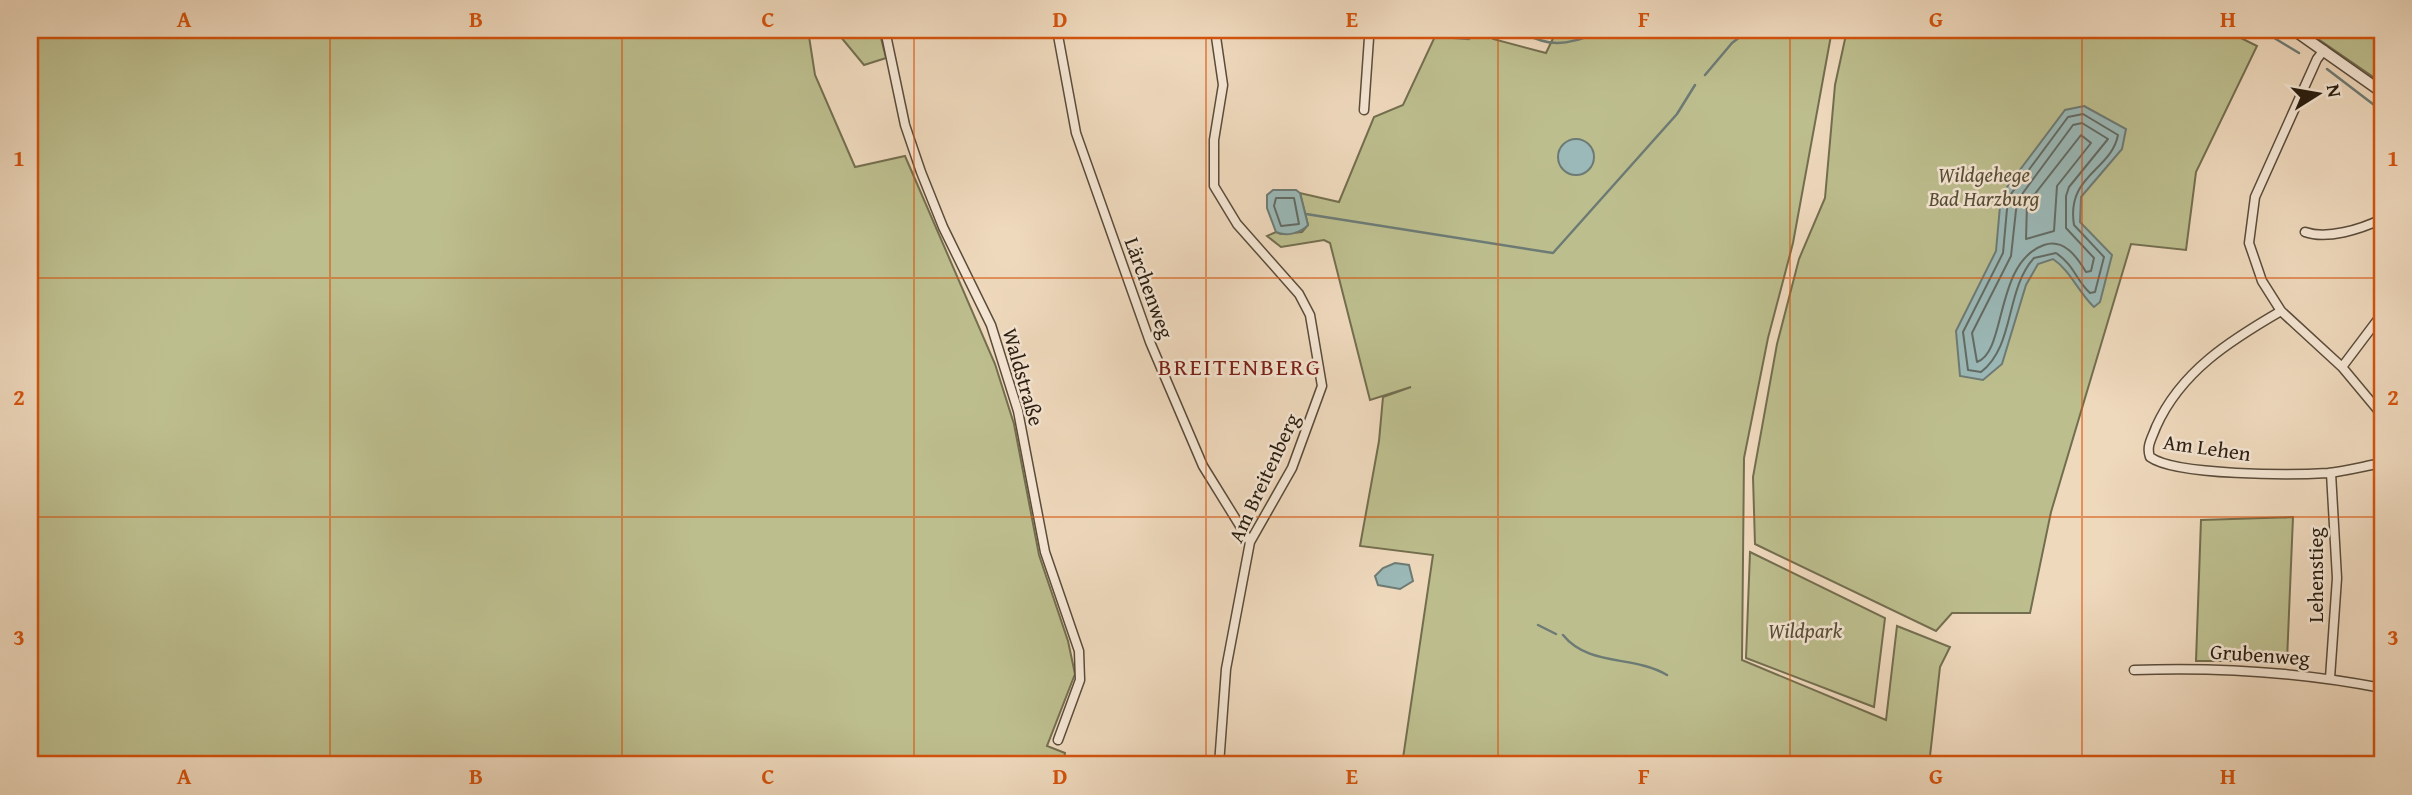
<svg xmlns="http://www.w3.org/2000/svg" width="2412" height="795" viewBox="0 0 2412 795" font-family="'Gentium Book Plus',serif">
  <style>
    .green { fill: #bdbe8e; stroke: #736e4f; stroke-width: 2 }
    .water { fill: #9bb9b8; stroke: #6d7b75; stroke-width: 2 }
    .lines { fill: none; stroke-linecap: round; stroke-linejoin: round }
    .shore { stroke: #626b64; stroke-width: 2 }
    .stream { stroke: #6d7b75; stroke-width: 2.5 }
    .minor-casing { stroke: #5a4c3b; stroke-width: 11 }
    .tertiary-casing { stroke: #5a4c3b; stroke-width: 13 }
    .minor { stroke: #f5e6d4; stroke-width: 8 }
    .tertiary { stroke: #f5e6d4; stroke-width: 10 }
    .grid { fill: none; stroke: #d5530c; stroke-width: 2; stroke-opacity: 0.55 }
    .labels { text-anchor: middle; stroke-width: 5; stroke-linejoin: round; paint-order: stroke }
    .park-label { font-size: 21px; font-style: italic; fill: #554d36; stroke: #f5e6d4 }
    .street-label { font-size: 21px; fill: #291d10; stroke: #f5e6d4 }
    .quarter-label { font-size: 24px; letter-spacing: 2px; fill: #7a1f14; stroke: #f5e6d4 }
    .neatline { fill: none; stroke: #d5530c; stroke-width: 2.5 }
    .grid-label { font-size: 23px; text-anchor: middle; font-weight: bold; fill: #d5530c }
  </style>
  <rect width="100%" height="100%" fill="#efd9bd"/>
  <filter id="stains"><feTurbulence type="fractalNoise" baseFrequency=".00286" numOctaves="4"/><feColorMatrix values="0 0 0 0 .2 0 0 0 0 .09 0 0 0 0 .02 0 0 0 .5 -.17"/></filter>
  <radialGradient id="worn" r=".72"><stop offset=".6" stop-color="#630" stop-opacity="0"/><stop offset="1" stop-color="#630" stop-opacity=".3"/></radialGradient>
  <path class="green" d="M30,30h778l7,45 40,92 50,-11 90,208 19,60 25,131 29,86 7,33 -28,72 18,7 -2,12h-1033z
    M835,30h44l7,28 -22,7z
    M1438,30h52l3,9 53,14 11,-23h275l-39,213 -25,95 -24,120 -2,202 144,60 11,-94 53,21 -10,20 -11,98h-527l31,-210 -73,-9 19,-105 4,-44 28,-10 -41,13 -40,-157 -6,-3 -43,7 -14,-11 9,-4 5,2 21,-2 6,-7 -8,-32 39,9 35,-85 29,-12z
    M1847,30h378l32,16 -61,126 -10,78 -55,-6 -80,268 -21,101h-78l-16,18 -181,-87 -2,-67 24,-133 22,-85 26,-61 10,-113z
    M2305,30h77v53z
    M2293,517l-6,144h-91l5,-141z
    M1750,552l135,66 -11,89 -128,-49z"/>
  <path class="water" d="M2084,106l42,23 -4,20 -41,48 -1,25 32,33 -12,47 -6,5c-16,-15 -23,-36 -41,-48l-15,5 -12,21 -24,79 -19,16 -23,-4 -4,-45 40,-80 5,-56 64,-85z
    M1558 157a18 18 0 1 1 36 0a18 18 0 1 1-36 0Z
    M1273,190h23l4,3 8,32c-7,8 -22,12 -32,7l-9,-24v-13z
    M1395,563l14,2 4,16 -13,8 -22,-4 -3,-9 8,-8z"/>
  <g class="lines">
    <path class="shore" d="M2083,114l35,21c-7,36 -52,40 -44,90l30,32 -9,35 -5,1c-14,-13 -16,-28 -34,-40l-22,5c-29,32 -19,88 -53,114l-13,-2 -5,-38 40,-79 5,-55 60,-81z
      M2082,123l26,16 -39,48 -3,9v32l28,30 -3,13 -5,1c-9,-15 -22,-34 -42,-27 -50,18 -37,107 -67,117l-5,-29 39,-77 6,-55 56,-76z
      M2081,135l10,8 -34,43 -3,45 -28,8 1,-35z
      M1276,198h18l5,26 -18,2 -7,-20z"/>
    <path class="stream" d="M1422,30l9,6 38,3 8,-9
      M1519,30c35,22 51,12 89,0
      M1703,30l22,7
      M2261,30l38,23
      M2327,69l55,42
      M1705,75l27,-32 17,-13
      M1306,214l247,39 124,-139 18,-29
      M1538,625l18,9
      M1563,635c26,32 71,20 104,40"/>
    <defs>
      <path id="minor" d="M885,30l20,95 16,47 22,55 48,98 27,86 27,141 34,99 1,29 -22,60
        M1057,30l19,103 74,209 53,124 47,76
        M1215,30l8,55 -9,55v46l23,38 62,70 11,21 12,71 -30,82 -42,74 -24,127 -7,96
        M2324,50l-7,9 -62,138 -6,46 13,38 19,30 61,56 40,48
        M1364,110l5,-72 -3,-8
        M2305,232c22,8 56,-3 77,-13
        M2281,311c-50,29 -100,60 -125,116 -4,11 -10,19 -6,30 26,19 144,18 178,16 18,-2 37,-7 54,-10
        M2342,367l40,-53
        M2134,670c84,-3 166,2 248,18
        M2330,678l7,-100 -6,-105"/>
      <path id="tertiary" d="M2294,30l88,62"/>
    </defs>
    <use href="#minor" class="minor-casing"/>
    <use href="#tertiary" class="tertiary-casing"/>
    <use href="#minor" class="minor"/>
    <use href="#tertiary" class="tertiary"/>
  </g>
  <path class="grid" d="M330,30v735M622,30v735M914,30v735M1206,30v735M1498,30v735M1790,30v735M2082,30v735M30,278h2352M30,517h2352"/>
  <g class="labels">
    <g class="park-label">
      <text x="1984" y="182">Wildgehege<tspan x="1984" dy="24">Bad Harzburg</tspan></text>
      <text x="1805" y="638">Wildpark</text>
    </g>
    <g class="street-label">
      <text transform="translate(1149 288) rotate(70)" y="7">Lärchenweg</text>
      <text transform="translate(1023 377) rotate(74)" y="7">Waldstraße</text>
      <text transform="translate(2207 448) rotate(8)" y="7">Am Lehen</text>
      <text transform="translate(1264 478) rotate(-65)" y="7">Am Breitenberg</text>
      <text transform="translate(2316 575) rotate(-90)" y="7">Lehenstieg</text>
      <text transform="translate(2260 655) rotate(4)" y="7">Grubenweg</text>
    </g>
    <g class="quarter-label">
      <text x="1240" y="375">BREITENBERG</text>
    </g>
  </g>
  <rect width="2412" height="795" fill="none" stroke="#efd9bd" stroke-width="77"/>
  <g transform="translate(2318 94) rotate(79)" stroke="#f5e6d4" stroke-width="5" paint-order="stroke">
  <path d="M0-5L12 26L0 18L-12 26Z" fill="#291d10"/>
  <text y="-10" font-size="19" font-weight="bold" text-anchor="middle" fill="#291d10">N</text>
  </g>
  <rect x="38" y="38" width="2336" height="718" class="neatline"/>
  <g class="grid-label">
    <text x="184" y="27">A</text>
    <text x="476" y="27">B</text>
    <text x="768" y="27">C</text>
    <text x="1060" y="27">D</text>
    <text x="1352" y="27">E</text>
    <text x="1644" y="27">F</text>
    <text x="1936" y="27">G</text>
    <text x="2228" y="27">H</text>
    <text x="19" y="166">1</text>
    <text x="2393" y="166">1</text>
    <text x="19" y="405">2</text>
    <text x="2393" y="405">2</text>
    <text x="19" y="645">3</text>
    <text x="2393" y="645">3</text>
    <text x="184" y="784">A</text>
    <text x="476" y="784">B</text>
    <text x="768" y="784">C</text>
    <text x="1060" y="784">D</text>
    <text x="1352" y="784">E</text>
    <text x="1644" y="784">F</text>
    <text x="1936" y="784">G</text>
    <text x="2228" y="784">H</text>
  </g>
  <rect width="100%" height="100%" filter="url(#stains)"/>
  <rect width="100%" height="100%" fill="url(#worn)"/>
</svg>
